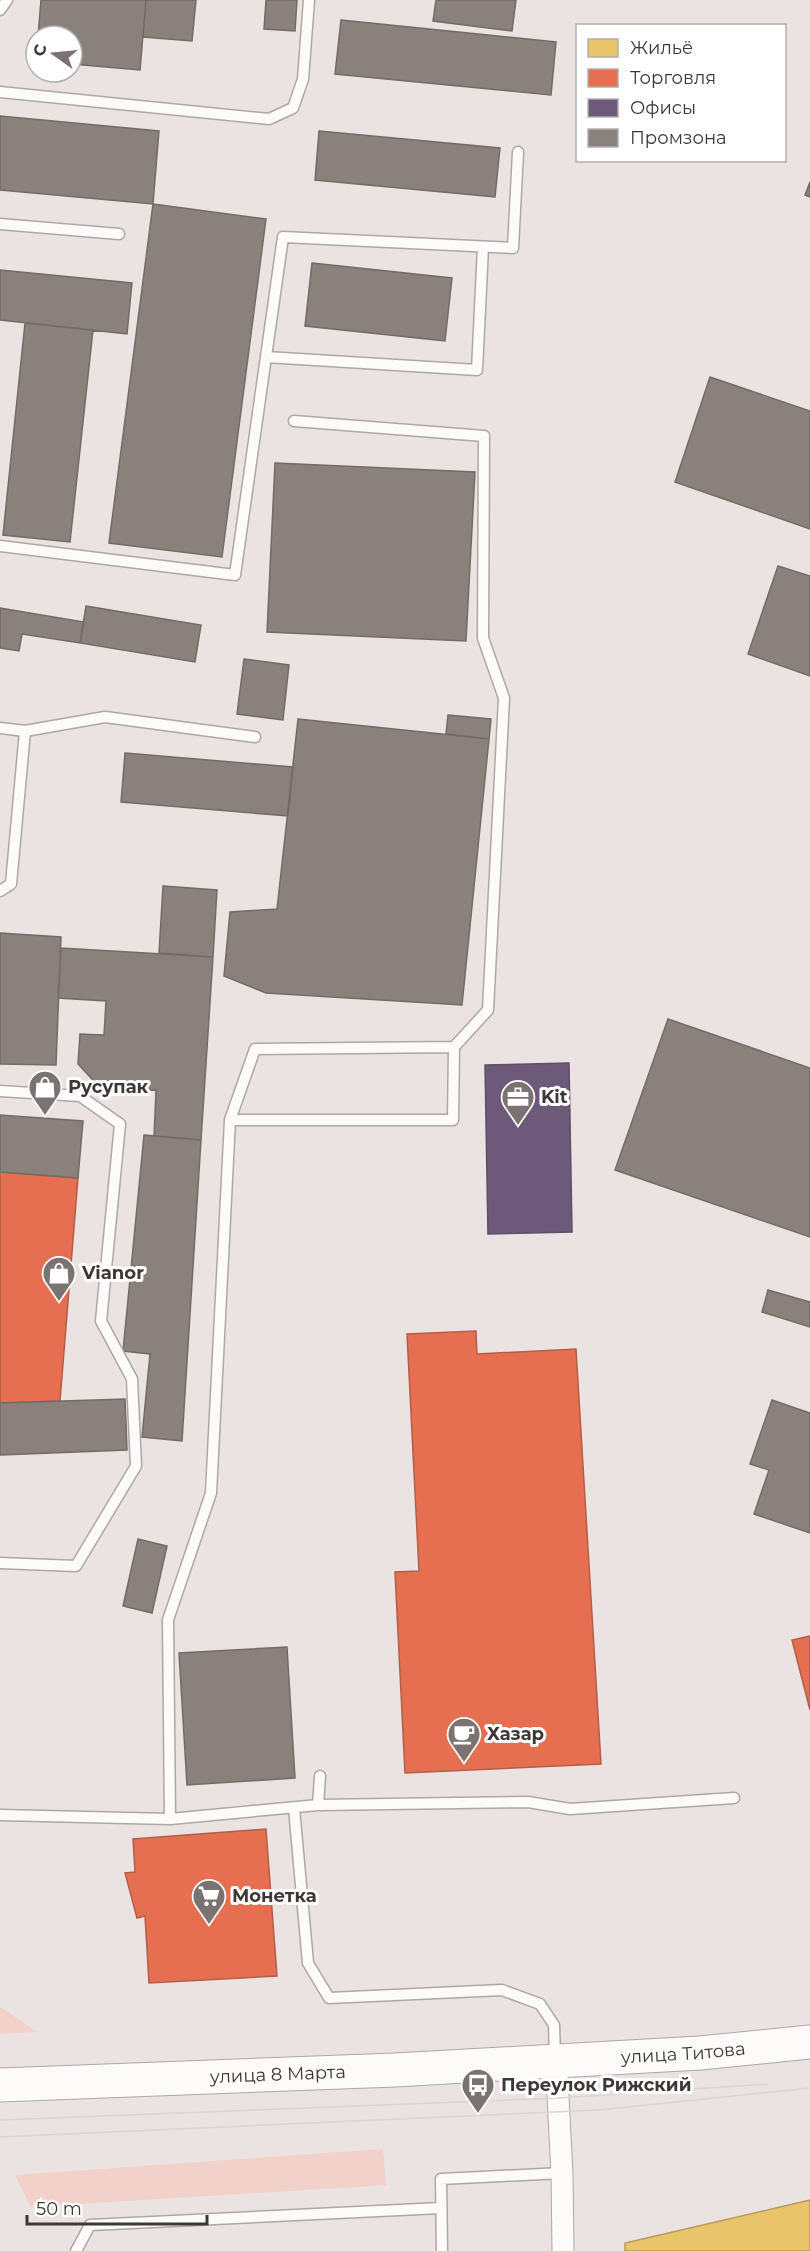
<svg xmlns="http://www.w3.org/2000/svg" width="810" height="2251" viewBox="0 0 810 2251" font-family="Montserrat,sans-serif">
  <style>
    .green { fill: #f1d1c9 }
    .homes { fill: #e9c46a; stroke: #b59a5a; stroke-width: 1.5 }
    .shops { fill: #e76f51; stroke: #b45e49; stroke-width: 1.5 }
    .offices { fill: #6d597a; stroke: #5f4f66; stroke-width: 1.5 }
    .industry { fill: #8a817c; stroke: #736b67; stroke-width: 1.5 }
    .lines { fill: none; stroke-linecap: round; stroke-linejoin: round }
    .service-casing { stroke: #ada7a6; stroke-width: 13 }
    .minor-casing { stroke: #ada7a6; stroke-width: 23 }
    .primary-casing { stroke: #ada7a6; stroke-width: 35 }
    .service { stroke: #fcfbfa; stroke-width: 10 }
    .minor { stroke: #fcfbfa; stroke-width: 21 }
    .primary { stroke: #fcfbfa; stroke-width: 33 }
    .tram { stroke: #d8d6d6; stroke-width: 1.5 }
    .labels { text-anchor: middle; stroke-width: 6; stroke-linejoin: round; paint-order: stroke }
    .poi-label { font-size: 18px; font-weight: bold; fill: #3d3736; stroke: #fff; text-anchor: start }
    .street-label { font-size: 18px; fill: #3d3736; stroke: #fff }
  </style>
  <rect width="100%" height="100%" fill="#ebe3e1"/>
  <path class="green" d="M0,2007l2,1 35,24 -37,2z
    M383,2149l3,36 -355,22 -16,-32z"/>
  <path class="homes" d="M810,2200v51h-185v-8z"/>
  <path class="shops" d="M0,1172l78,6 -18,223 -60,2z
    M476,1331l1,23 99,-5 25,415 -196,9 -10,-201 24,-1 -12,-237z
    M810,1636v74l-18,-70z
    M266,1829l11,147 -128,7 -4,-67 -8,2 -12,-45 10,-1 -2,-33z"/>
  <path class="offices" d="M569,1063l3,169 -84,2 -3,-169z"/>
  <path class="industry" d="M41,0h105l-6,70 -68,-6v-28h-34z
    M146,0h50l-4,41 -49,-4z
    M266,0h31l-2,31 -31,-2z
    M436,0h80l-4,31 -79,-10z
    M341,20l215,22 -5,53 -216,-21z
    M0,116l159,15 -6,73 -153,-14z
    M319,131l181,17 -5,49 -180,-17z
    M810,182v15l-5,-2z
    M153,204l113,15 -44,338 -113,-14z
    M312,263l140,15 -7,63 -140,-15z
    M0,270l132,13 -5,51 -127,-14z
    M25,323l68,7 -23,212 -67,-7z
    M710,377l100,34v118l-135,-47z
    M275,463l200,9 -9,169 -199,-9z
    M778,566l32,10v100l-62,-22z
    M86,606l115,19 -6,37 -115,-19z
    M0,608l84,14 -4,21 -58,-9 -3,17 -19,-3z
    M244,659l45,6 -6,55 -46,-6z
    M448,715l43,4 -2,20 -43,-5z
    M298,719l191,20 -27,266 -196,-12 -42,-17 6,-64 47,-3z
    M125,753l168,14 -5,49 -167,-14z
    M163,886l54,4 -4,67 -54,-4z
    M0,933l61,4 -5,128 -56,-1z
    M61,948l152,9 -12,183 -47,-4 2,-46 -53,1 -25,-27 2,-30 24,1 2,-34 -48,-3z
    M668,1019l142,49v169l-195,-67z
    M0,1115l83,6 -5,57 -78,-6z
    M144,1135l57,5 -19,301 -40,-4 8,-83 -27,-3z
    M768,1290l42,12v25l-48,-15z
    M125,1399l2,51 -127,5v-52z
    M772,1400l38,13v120l-56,-19 15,-44 -19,-6z
    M138,1539l29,7 -15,67 -29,-7z
    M287,1647l8,131 -108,7 -8,-132z"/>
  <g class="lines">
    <defs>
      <path id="service" d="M0,10l7,-10
        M0,92l269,27 24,-11 10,-29 6,-79
        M0,224l119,10
        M266,357l211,13 6,-123
        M0,546l235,29 48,-338 230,11 5,-96
        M0,728l25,3 -14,153 -11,7
        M25,731l80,-14 150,20
        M0,1091l80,5 40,28 -19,197 31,58 4,87 -60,100 -76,-3
        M230,1120l25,-71 199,-2
        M318,1805l2,-29
        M294,1808l14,155 21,35 173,-8 38,14 14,21 1,32
        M0,1815l170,4 148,-14 210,-3 42,7 164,-11
        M170,1819l-2,-199 43,-127 19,-373h223l1,-73 34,-37 16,-312 -21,-60 1,-202 -190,-15
        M76,2251l14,-26 351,-17
        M442,2251l-1,-72 121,-6"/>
      <path id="minor" d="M556,2060l6,113 1,78"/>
      <g id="primary">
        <path id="s1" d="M0,2085l395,-15 305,-17 110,-11"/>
      </g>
    </defs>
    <use href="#service" class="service-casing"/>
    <use href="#minor" class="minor-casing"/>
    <use href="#primary" class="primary-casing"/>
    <use href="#service" class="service"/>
    <use href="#minor" class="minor"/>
    <use href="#primary" class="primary"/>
    <path class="tram" d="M0,2120l559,-22 209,-14
      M0,2137l599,-27 211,-22"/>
  </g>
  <defs>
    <symbol id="shop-pin" viewBox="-11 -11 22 30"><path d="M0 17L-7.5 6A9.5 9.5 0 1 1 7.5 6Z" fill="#7a7372" stroke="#fff"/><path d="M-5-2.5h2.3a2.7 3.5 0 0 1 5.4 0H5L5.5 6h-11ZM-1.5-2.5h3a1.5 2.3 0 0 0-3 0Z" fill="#fff"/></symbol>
    <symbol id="office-pin" viewBox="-11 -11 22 30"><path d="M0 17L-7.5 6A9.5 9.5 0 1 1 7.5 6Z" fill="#7a7372" stroke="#fff"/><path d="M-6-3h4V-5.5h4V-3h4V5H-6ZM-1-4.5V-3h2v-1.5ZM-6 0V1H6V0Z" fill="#fff"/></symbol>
    <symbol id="cafe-pin" viewBox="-11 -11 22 30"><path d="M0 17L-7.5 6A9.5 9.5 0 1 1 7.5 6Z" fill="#7a7372" stroke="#fff"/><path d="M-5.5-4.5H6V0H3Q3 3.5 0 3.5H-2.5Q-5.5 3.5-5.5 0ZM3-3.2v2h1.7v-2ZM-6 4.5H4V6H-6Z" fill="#fff"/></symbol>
    <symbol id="supermarket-pin" viewBox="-11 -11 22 30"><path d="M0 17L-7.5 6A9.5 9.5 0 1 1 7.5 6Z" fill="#7a7372" stroke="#fff"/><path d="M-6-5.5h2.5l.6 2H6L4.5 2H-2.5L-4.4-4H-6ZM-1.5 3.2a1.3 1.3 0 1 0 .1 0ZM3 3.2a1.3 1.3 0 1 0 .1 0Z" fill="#fff"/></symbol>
    <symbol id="bus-pin" viewBox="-11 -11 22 30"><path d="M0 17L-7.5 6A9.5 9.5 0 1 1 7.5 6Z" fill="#7a7372" stroke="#fff"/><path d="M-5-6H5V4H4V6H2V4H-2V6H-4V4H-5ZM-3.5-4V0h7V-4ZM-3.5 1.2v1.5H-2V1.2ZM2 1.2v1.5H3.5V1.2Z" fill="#fff"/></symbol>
  </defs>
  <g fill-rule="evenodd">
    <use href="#shop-pin" x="26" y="1068" width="38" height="52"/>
    <use href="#office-pin" x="499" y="1078" width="38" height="52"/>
    <use href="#shop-pin" x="40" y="1254" width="38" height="52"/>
    <use href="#cafe-pin" x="445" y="1715" width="38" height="52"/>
    <use href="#supermarket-pin" x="190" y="1877" width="38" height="52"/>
    <use href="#bus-pin" x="459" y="2066" width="38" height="52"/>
  </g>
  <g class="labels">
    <g class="poi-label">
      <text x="68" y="1093">Русупак</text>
      <text x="541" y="1103">Kit</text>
      <text x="82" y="1279">Vianor</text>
      <text x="487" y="1740">Хазар</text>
      <text x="232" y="1902">Монетка</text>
      <text x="501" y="2091">Переулок Рижский</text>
    </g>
    <g class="street-label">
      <text dy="6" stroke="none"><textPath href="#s1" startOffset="684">улица Титова</textPath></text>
      <text dy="6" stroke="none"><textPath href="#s1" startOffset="278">улица 8 Марта</textPath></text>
    </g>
  </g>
  <rect x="576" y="24" width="210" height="138" fill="#ffffff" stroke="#b1afaf" stroke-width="1.5"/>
  <rect x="588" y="39" width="30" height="18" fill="#e9c46a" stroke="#b1afaf" stroke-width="1.5"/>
  <text x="630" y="54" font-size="18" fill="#3d3736">Жильё</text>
  <rect x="588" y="69" width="30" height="18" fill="#e76f51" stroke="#b1afaf" stroke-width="1.5"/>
  <text x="630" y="84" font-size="18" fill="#3d3736">Торговля</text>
  <rect x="588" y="99" width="30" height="18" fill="#6d597a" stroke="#b1afaf" stroke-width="1.5"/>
  <text x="630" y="114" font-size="18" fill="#3d3736">Офисы</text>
  <rect x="588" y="129" width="30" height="18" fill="#8a817c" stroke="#b1afaf" stroke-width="1.5"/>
  <text x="630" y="144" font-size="18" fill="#3d3736">Промзона</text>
  <g transform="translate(54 54) rotate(285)"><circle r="28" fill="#ffffff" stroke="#b1afaf" stroke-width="1.5"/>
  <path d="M0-4.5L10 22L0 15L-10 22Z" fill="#7a7372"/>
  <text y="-9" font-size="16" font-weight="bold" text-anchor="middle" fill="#3d3736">С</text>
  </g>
  <path d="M27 2215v9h180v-9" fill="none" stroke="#3d3736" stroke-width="3"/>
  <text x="36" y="2215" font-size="18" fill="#3d3736" stroke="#ffffff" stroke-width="4.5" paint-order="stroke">50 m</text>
</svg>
